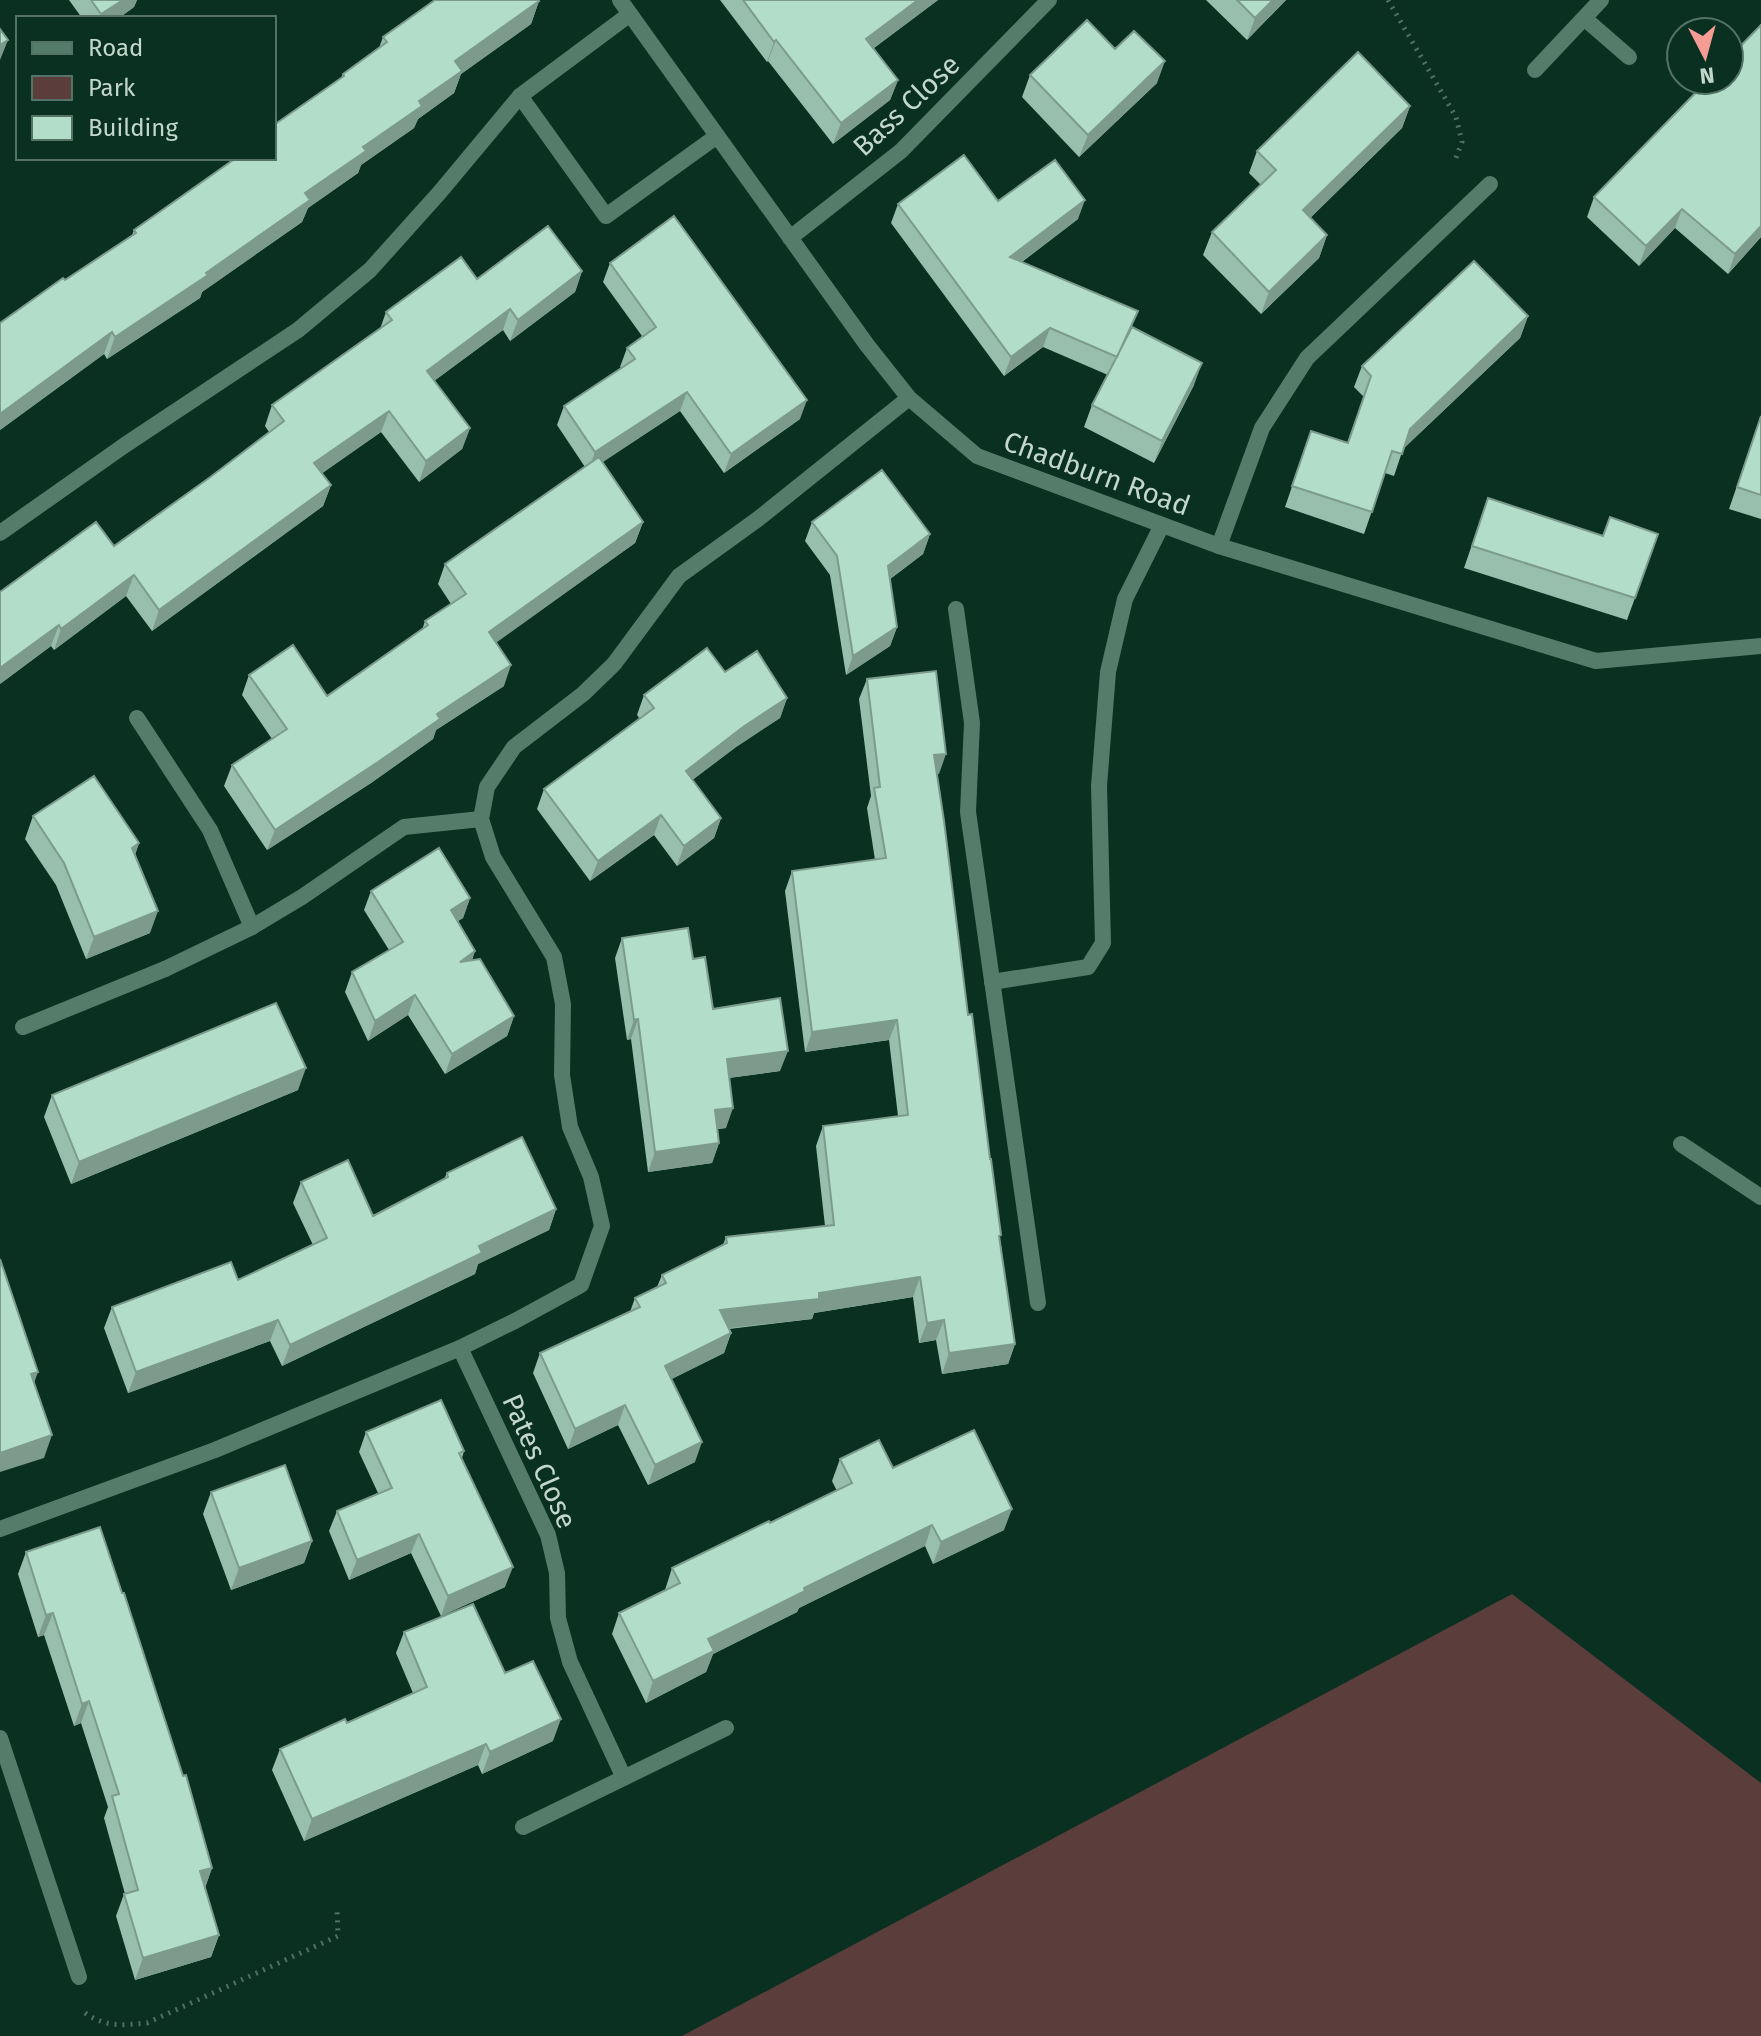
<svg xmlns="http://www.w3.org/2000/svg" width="1761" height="2036" viewBox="0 0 1761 2036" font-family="'Fira Sans',sans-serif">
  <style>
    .green { fill: #5b3e3b }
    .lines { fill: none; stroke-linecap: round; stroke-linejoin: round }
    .path { stroke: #507063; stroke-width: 5; stroke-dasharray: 2 6; stroke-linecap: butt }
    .service { stroke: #557b6a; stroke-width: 16 }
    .minor { stroke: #557b6a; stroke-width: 16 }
    .wall { fill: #98bead }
    .shaded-wall { fill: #7c9b8d }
    .building { fill: #b1ddc9; stroke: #7c9b8d; stroke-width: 2 }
    .labels { text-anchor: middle; stroke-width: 8; stroke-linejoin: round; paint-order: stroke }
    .street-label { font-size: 28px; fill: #c3d7cd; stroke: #0a3022 }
  </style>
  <rect width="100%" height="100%" fill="#0a3022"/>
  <path class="green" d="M1512,1594l249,189v253h-1079z"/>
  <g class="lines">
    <path class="path" d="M1388,0l68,117 6,25 -8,21
      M85,2013c22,15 37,12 62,10l191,-87 -1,-29"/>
    <path class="service" d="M520,96l86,120 111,-80
      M1219,546l43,-118 45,-70 183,-174
      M956,609l16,114 -4,89 70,491
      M137,718l73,112 42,97
      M23,1027l142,-58"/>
    <path class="minor" d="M620,0l247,345 42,53 68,58 242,90 377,115 165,-15
      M1584,18l45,39
      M1535,70l66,-70
      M790,238l111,-87 148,-151
      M0,533l125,-88 173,-115 72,-60 70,-78 80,-96 110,-82
      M165,969l87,-42 50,-30 102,-70 77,-8
      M992,982l96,-15 15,-24 -4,-157 9,-114 17,-73 37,-74
      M1681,1144l80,53
      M460,1348l88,187 9,38 1,45 12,44 54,116
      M0,1529l215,-79 245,-102 55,-27 66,-36 21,-59 -11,-49 -21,-50 -8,-52 1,-71 -9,-47 -61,-100 -12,-38 6,-32 27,-40 69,-53 31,-30 65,-88 79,-57 151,-121
      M0,1738l79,239
      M523,1827l203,-99"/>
  </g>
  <path class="wall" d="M69,0h68l-3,7 -15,11h-37z
    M720,0h218l-64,48 24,32 -8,20 -57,44 -65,-83 -1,1z
    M1206,0h80l-39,40z
    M539,1l-8,23 -70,50 -7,19 -36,26 -4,9 -53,37 -3,8 -50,35 -6,14 -100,70 -2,6 -93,61 -3,-5 -104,76v-107l132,-88 2,-5 140,-72 67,-80 2,-4 36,-26 4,-11z
    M1761,25v212l-33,37 -53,-46 -36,38 -52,-49 7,-20z
    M1115,49l42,34 -78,74 -57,-60 8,-22z
    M1410,106l-8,22 -92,90 17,17 -8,23 -58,56 -58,-59 9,-23 49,-47 -12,-12 8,-22z
    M998,201l80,18 -56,43 107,72 65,51 -40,78 -70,-36 8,-22 16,-30 -65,-28 -39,29 -113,-153 7,-19z
    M610,263l190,156 -76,54 -44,-62 -78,51 41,60 -8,21 -139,99 8,44 -68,44 -3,9 -62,44 -104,67 -43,-64 8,-21 40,-26 -30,-44 7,-20 78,21 95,-66 3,-9 26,-17 -13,-20 7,-20 140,-97 -28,-42 7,-19 57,-38 -1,-1 7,-19 15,-12 -39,-54z
    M582,271l-7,21 -65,49 -7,-11 -69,51 36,47 -8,21 -43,33 -38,-50 -59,41 9,12 -8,21 -171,125 -26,-35 -72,54 -3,-4 -51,38 114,-138 95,-68 60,-46 -4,-6 7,-21 108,-76 6,-17 91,-33z
    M1528,316l-8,22 -117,111 -9,27 -9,-3 -21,61 -79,-27 26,-76 36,12 17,-46 -10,-10 8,-21z
    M1761,416v103l-32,-10z
    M1488,498l115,38 55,-2 -31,86 -163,-52z
    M812,522l118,12 -7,20 -33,25 7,48 -7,19 -44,29 -16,-100 -25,-34z
    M725,672l62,26 -7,20 -44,29 -44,33 29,38 -7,20 -37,28 -23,-31 -64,46 -53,-72 7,-20 96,-70 -3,-4 7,-20z
    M867,679l72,95h-2l31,241 47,329 -7,20 -66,10 -6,-34 -17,3 -6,-46 -99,16 -2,6 -83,10 2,4 -7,20 -53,26 24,83 -47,23 -30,-60 -50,24 -35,-76 7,-20 90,-41 5,-14 22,-11 5,-12 61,-30 3,-8 99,-11 -9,-80 7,-20 75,-10 -9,-76 -84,12 -20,-161 7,-20 83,-11 -8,-52 4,-12 -12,-97z
    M33,816l106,27 -4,12 15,78 -64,26 -30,-74 -31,-46z
    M371,891l99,7 -7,20 -5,3 17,30 -3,9 42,56 -7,20 -62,38 -37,-59 -40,26 -23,-49 7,-20 37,-22 -25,-40z
    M622,938l71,21 20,50 67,62 -51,7 -3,50 -8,1 1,14 -7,20 -64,9 -17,-133 -4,1 -12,-82z
    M298,1090l-227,94 -27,-67 8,-22z
    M447,1173l109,36 -7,21 -71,34 -3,10 -193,92 -12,-25 -142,52 -24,-65 8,-21 126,-27 75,-35 -20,-42 8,-21 72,34 71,-37z
    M366,1432l98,19 -2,7 43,129 -64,29 -30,-63 -62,27 -20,-49 8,-20 41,-18 -19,-41z
    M840,1459l53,9 111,62 -71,34 -8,-18 -126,62 -2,4 -84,42 -7,18 -60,31 -34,-69 7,-21 46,-23 7,-22 165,-77 -5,-10z
    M211,1492l101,49 -8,22 -73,27 -28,-76z
    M26,1552l186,316 -7,20 14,47 -8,22 -76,23 -19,-64 8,-22h1l-21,-76 4,-11 -27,-84 -7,3 -30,-91 -6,2 -20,-63z
    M404,1632l101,41 48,68 -71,33 -4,-9 -174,76 -32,-71 8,-21 67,-26 66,-30 -17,-40z"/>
  <path class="shaded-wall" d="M123,0h14l-3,7 -15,11h-19l1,-4z
    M918,0h20l-79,59 7,-20z
    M1273,0h13l-39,40 8,-22z
    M539,1l-8,23 -70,50 -7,19 -36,26 -4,9 -53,37 -3,8 -50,35 -6,14 -100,70 -2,6 -93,61 8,-22 91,-64 213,-172 36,-40z
    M8,40l-8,20v1v-16z
    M776,40l-8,21 -1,1 7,-20z
    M1165,61l-8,22 -78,74 9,-22z
    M898,80l-8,20 -57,44 8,-21z
    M1410,106l-8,22 -107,105 8,-23z
    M1085,200l-7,19 -74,56 6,-18z
    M1682,209l-7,19 -36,38 7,-20z
    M1761,226v11l-33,37 7,-20z
    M1327,235l-8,23 -58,56 8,-22z
    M582,271l-7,21 -65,49 8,-21z
    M510,309l-7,21 -84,62 8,-21z
    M1528,316l-8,22 -118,112 8,-21z
    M1050,328l-7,19 -39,29 7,-19z
    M112,332l-8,22 -104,76v-16z
    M1202,363l-8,22 -40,78 8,-22z
    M687,392l-7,19 -92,61 7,-20z
    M807,400l-7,19 -76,54 7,-19z
    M389,411l-8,21 -74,52 7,-21z
    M470,428l-8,21 -43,33 7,-21z
    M331,485l-8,21 -171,125 7,-21z
    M643,522l-8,21 -153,110 7,-21z
    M930,534l-7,20 -42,32 7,-20z
    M134,575l-8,21 -72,54 7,-21z
    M59,625l-8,21 -51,38v-16z
    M897,627l-7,19 -44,29 7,-19z
    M511,665l-7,21 -68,44 -3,9 -62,44 -104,67 8,-20 162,-116z
    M787,698l-7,20 -44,29 -58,44 8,-20 57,-44z
    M946,754l-7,20 -12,2 7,-21z
    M661,815l-7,20 -64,46 8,-20z
    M721,818l-7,20 -37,28 7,-20z
    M139,843l-8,22 1,-17z
    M470,898l-7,20 -19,12 7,-20z
    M158,911l-8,22 -64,26 8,-22z
    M475,951l-7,19 -8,-8z
    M415,995l-7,20 -40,26 7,-20z
    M514,1016l-7,20 -62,38 7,-20z
    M638,1019l-7,20 -4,1 7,-20z
    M897,1020l-8,20 -84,12 7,-20z
    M788,1051l-8,20 -60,8 7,-20z
    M306,1068l-8,22 -227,94 8,-22z
    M733,1108l-7,20 -18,2 7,-20z
    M719,1143l-7,20 -64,9 7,-20z
    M556,1209l-7,21 -71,34 -3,10 -193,92 8,-21 189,-99z
    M920,1277l-7,20 -99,16 -2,6 -99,11 7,-20z
    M278,1320l-8,21 -142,52 8,-21z
    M944,1320l-8,20 -17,3 8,-20z
    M731,1333l-7,20 -66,33 7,-20z
    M1015,1344l-7,20 -66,10 7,-21z
    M38,1372l-8,22 1,-20z
    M625,1405l-7,20 -50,24 7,-20z
    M52,1435l-8,23 -44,14v-19z
    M702,1442l-7,20 -47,23 7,-20z
    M1012,1509l-8,21 -71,34 8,-22z
    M932,1525l-7,21 -126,62 -2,4 -84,42 -7,18 -60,31 7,-22 55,-42 96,-51z
    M419,1534l-8,19 -62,27 8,-20z
    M312,1541l-8,22 -73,27 8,-22z
    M513,1567l-8,20 -64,29 7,-20z
    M53,1613l-9,22 -6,2 8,-22z
    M89,1701l-8,22 -7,3 8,-22z
    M561,1719l-8,22 -71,33 8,-22z
    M486,1744l-8,21 -174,76 8,-22z
    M212,1868l-8,22 -4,-19z
    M219,1935l-8,22 -76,23 8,-22z"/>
  <path class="building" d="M91,0h32l-22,14z
    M435,0h103l1,1 -84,60 7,10 -43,30 3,5 -59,41 3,4 -61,42 5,7 -104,73 2,2 -93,62 -3,-5 -112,82v-91l63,-45 2,2 71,-47 -2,-3 102,-72h38v-33l70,-49 -1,-2 44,-32 -4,-5z
    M743,0h175l-52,39 32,41 -57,43 -65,-83 -2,2z
    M1237,0h36l-18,18z
    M1087,20l28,29 19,-18 31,30 -77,74 -58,-60z
    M1761,25v201l-26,28 -53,-45 -36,37 -52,-49 114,-117h21v-22z
    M0,29l8,11 -8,5z
    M1358,52l52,54 -107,104 24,25 -58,57 -57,-60 64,-62 -19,-19z
    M964,155l34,46 57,-41 30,40 -75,57 128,54 -21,46 -67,-29 -39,29 -113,-153z
    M674,216l133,184 -76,54 -44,-62 -92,60 -31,-46 71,-47 -8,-11 29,-21 -46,-64z
    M548,226l34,45 -64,49 -8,-11 -83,62 43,57 -44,33 -37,-50 -75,52 17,22 -172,125 -25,-35 -73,54 -2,-4 -59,43v-76l96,-70 18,24 95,-68 75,-57 -12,-16 120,-85 -6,-8 75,-55 16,22z
    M1474,261l54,55 -118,113 -8,25 -10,-3 -20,61 -80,-26 19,-55 37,12 23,-67 -9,-10z
    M1132,327l70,36 -40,78 -70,-36z
    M1761,416v79l-24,-8z
    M599,457l44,65 -154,110 22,33 -74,49 3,5 -62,43 -103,68 -43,-65 55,-36 -38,-54 44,-30 34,51 101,-71 -3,-4 41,-27 -21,-30z
    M882,470l48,64 -42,32 9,61 -44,29 -16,-100 -25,-34z
    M1488,498l115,38 7,-19 48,17 -23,64 -163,-52z
    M707,648l18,24 32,-21 30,47 -44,29 -57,44 35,47 -37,28 -23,-31 -63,46 -54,-72 110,-81 -10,-13z
    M936,671l10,83 -12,1 10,66 24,194 4,-1 18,145h1l10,76 -2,1 16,108 -66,9 -5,-33 -17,3 -7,-46 -101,16v6l-99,11 11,23 -66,33 37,76 -47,23 -30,-60 -50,24 -35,-76 100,-46 -5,-9 31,-15 -4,-8 65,-32 -1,-6 108,-12 -11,-99 85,-11 -11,-95 -85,12 -20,-161 94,-13 -12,-70 6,-1 -13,-108z
    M94,776l45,67 -7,5 26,63 -64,26 -30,-74 -31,-47z
    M439,848l31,50 -19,12 24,41 -15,11 20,-3 34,57 -62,38 -37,-59 -40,26 -23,-49 51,-30 -32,-51z
    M688,928l5,31 12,-2 8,52 67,-11 8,53 -61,8 6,49 -18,2 4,33 -64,9 -17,-133 -4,1 -12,-82z
    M276,1003l30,65 -227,94 -27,-67z
    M522,1137l34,72 -77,37 3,7 -192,92 -12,-25 -142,52 -24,-65 119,-45 7,18 89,-42 -26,-56 47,-22 25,56 75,-39 -1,-4z
    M0,1259l38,113 -7,2 21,61 -52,18z
    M441,1400l23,51 -5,2 54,114 -65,29 -29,-62 -62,26 -20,-49 55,-23 -26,-56z
    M974,1430l38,79 -71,33 -9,-17 -128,63 1,3 -97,48 6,12 -61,30 -34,-68 61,-30 -8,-15 97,-47 1,2 82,-40 -12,-24 39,-19 14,28z
    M285,1465l27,76 -73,27 -28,-76z
    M100,1527l22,66h2l59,183 3,-1 26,93 -12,3 19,64 -76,23 -19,-64 14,-4 -26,-94 7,-2 -30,-93 -7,3 -29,-91 -7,2 -20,-63z
    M473,1604l32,69 28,-12 28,58 -71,33 -4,-8 -174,75 -32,-70 65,-30 2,4 80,-36 -23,-55z"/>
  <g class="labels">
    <g class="street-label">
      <text transform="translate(906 105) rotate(-43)" y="10">Bass Close</text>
      <text transform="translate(1097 473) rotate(20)" y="10">Chadburn Road</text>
      <text transform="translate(540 1461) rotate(66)" y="10">Pates Close</text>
    </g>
  </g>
  <rect x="16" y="16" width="260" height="144" fill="#0a3022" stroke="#547366" stroke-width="2"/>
  <rect x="32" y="42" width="40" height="12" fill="#557b6a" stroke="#547366" stroke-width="2"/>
  <text x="88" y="56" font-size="24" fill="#c3d7cd">Road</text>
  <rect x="32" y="76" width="40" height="24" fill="#5b3e3b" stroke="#547366" stroke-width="2"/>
  <text x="88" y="96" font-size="24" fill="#c3d7cd">Park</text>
  <rect x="32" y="116" width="40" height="24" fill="#b1ddc9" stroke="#547366" stroke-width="2"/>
  <text x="88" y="136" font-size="24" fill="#c3d7cd">Building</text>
  <g transform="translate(1705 56) rotate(174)"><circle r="38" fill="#0a3022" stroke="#547366" stroke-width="2"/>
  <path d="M0-6L14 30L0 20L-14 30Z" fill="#f59c94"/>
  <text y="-12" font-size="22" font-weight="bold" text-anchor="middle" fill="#c3d7cd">N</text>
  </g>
</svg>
